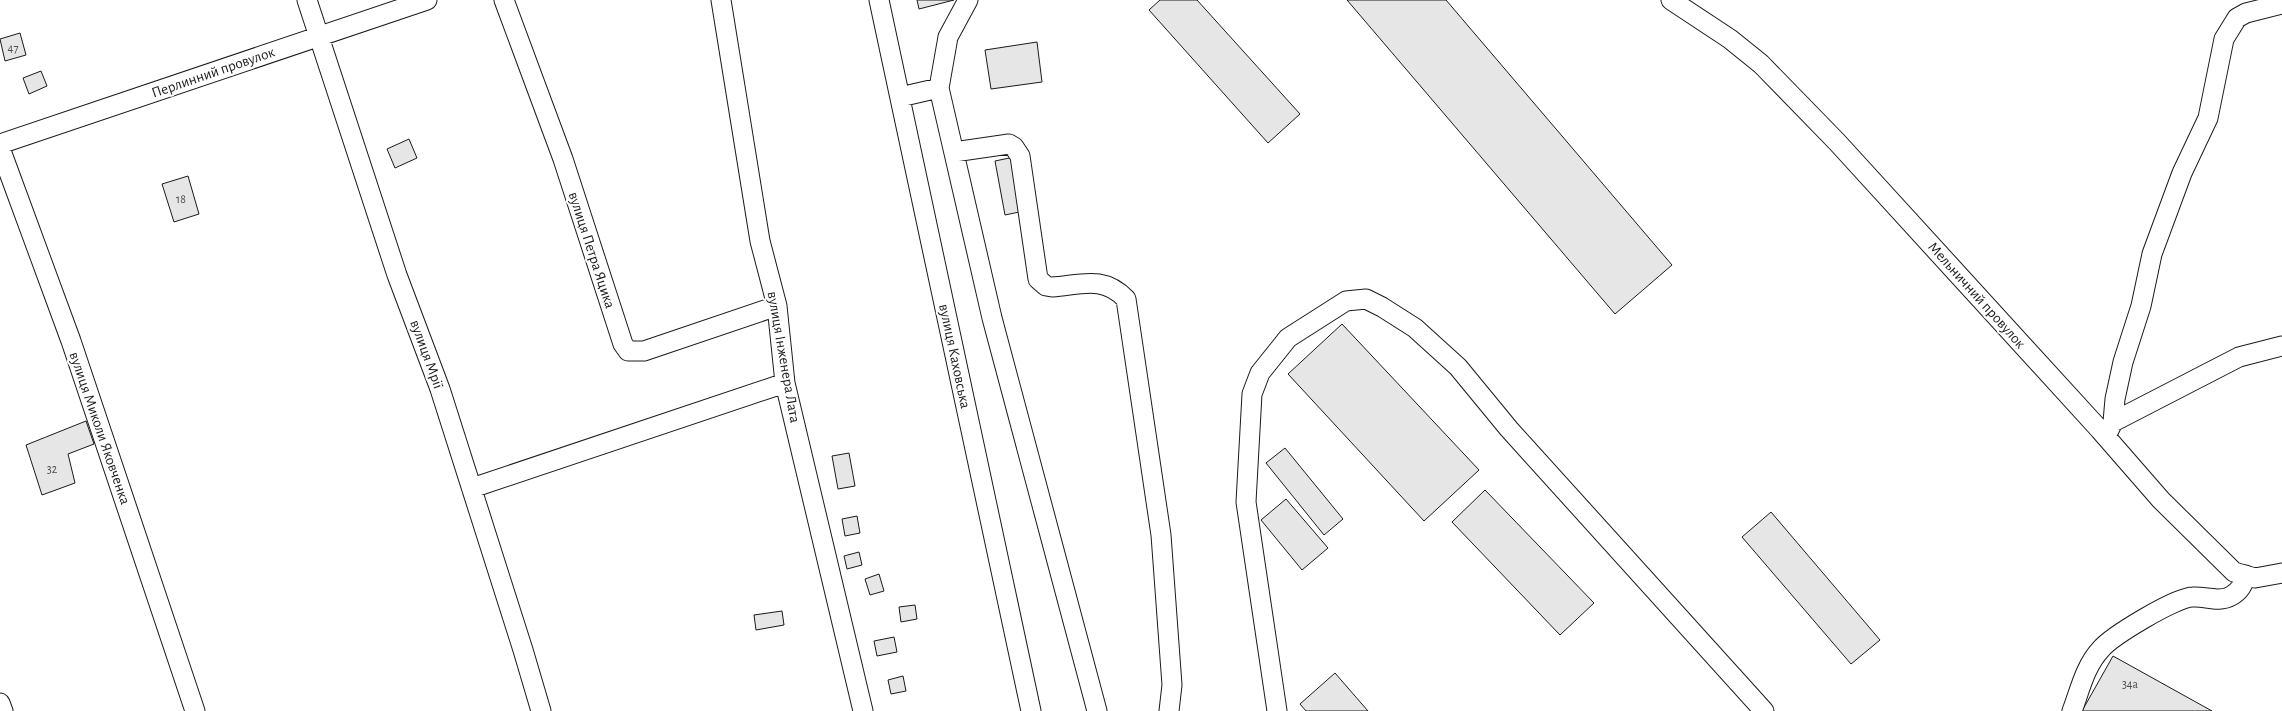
<svg xmlns="http://www.w3.org/2000/svg" width="2282" height="711" viewBox="0 0 2282 711" font-family="'Alegreya Sans',sans-serif">
  <style>
    .building { fill: #e6e6e6; stroke: #1a1a1a }
    .lines { fill: none; stroke-linecap: round; stroke-linejoin: round }
    .minor-casing { stroke: #1a1a1a; stroke-width: 21 }
    .minor { stroke: #fff; stroke-width: 19 }
    .labels { text-anchor: middle; stroke-width: 4; stroke-linejoin: round; paint-order: stroke }
    .number-label { font-size: 12px; fill: #4d4d4d }
    .street-label { font-size: 15px; fill: #1a1a1a; stroke: #fff }
  </style>
  <rect width="100%" height="100%" fill="#fff"/>
  <path class="building" d="M917,0h37l-35,9z
    M1160,0h37l103,114 -32,29 -119,-133z
    M1347,0h99l226,265 -57,49z
    M20,33l6,22 -21,6 -5,-22z
    M1037,42l5,40 -51,7 -6,-39z
    M41,71l6,15 -18,8 -6,-16z
    M409,139l8,19 -22,10 -8,-19z
    M1014,157l10,54 -19,4 -10,-54z
    M188,176l11,38 -25,8 -12,-38z
    M1342,324l137,146 -55,51 -136,-147z
    M86,421l8,23 -26,10 7,29 -33,12 -16,-50z
    M1285,448l58,71 -19,16 -58,-72z
    M849,453l6,33 -17,3 -6,-33z
    M1485,490l109,113 -34,32 -108,-113z
    M1286,499l42,49 -26,22 -41,-50z
    M1771,512l109,128 -29,24 -109,-127z
    M857,516l3,17 -15,3 -3,-17z
    M859,552l3,13 -15,4 -3,-13z
    M879,574l5,17 -14,4 -5,-16z
    M915,605l2,14 -16,3 -2,-15z
    M782,611l2,14 -28,5 -2,-15z
    M894,637l3,15 -20,4 -3,-15z
    M2113,656l99,55h-130z
    M1335,673l33,38h-62l-6,-7z
    M903,676l3,15 -15,3 -3,-14z"/>
  <g class="lines">
    <defs>
      <path id="minor" d="M307,0l90,275 43,114 83,261 18,61
        M504,0l59,159 60,185 5,7h16l133,-45
        M721,0l39,241 17,65 8,77 78,328
        M879,0l152,711
        M968,0l-20,37 -9,51 53,230 105,393
        M1671,0l59,39 31,25 76,78 263,288 61,70 73,72 21,6 27,-5
        M900,97l39,-9
        M0,144l427,-144
        M0,148l71,193 124,370
        M954,152l55,-8 5,3 6,9 18,123 8,7 6,1c29,-2 51,-12 74,12l35,236 11,150 -3,26
        M2113,422l126,-65 43,-11
        M2106,436l7,-14 2,-23 8,-37 18,-56 11,-52 30,-81 26,-55 16,-79 13,-21 9,-5 36,-9
        M472,488l313,-105
        M0,703l3,8
        M1277,711l-31,-209 6,-108 8,-21 28,-35 58,-37 20,-2 16,8 33,21 43,39 51,62 255,282
        M2072,711c8,-21 13,-45 29,-62 11,-13 75,-52 92,-52 12,-1 26,6 38,-1 9,-5 12,-11 15,-21"/>
    </defs>
    <use href="#minor" class="minor-casing"/>
    <use href="#minor" class="minor"/>
  </g>
  <g class="labels">
    <g class="number-label">
      <text x="13" y="52">47</text>
      <text x="181" y="203">18</text>
      <text x="52" y="473">32</text>
      <text x="2130" y="688">34а</text>
    </g>
    <g class="street-label">
      <text transform="translate(213 72) rotate(-19)" y="5">Перлинний провулок</text>
      <text transform="translate(592 250) rotate(72)" y="5">вулиця Петра Яцика</text>
      <text transform="translate(1977 295) rotate(48)" y="5">Мельничний провулок</text>
      <text transform="translate(427 354) rotate(70)" y="5">вулиця Мрії</text>
      <text transform="translate(955 356) rotate(78)" y="5">вулиця Каховська</text>
      <text transform="translate(784 357) rotate(80)" y="5">вулиця Інженера Лата</text>
      <text transform="translate(100 428) rotate(71)" y="5">вулиця Миколи Яковченка</text>
    </g>
  </g>
</svg>
